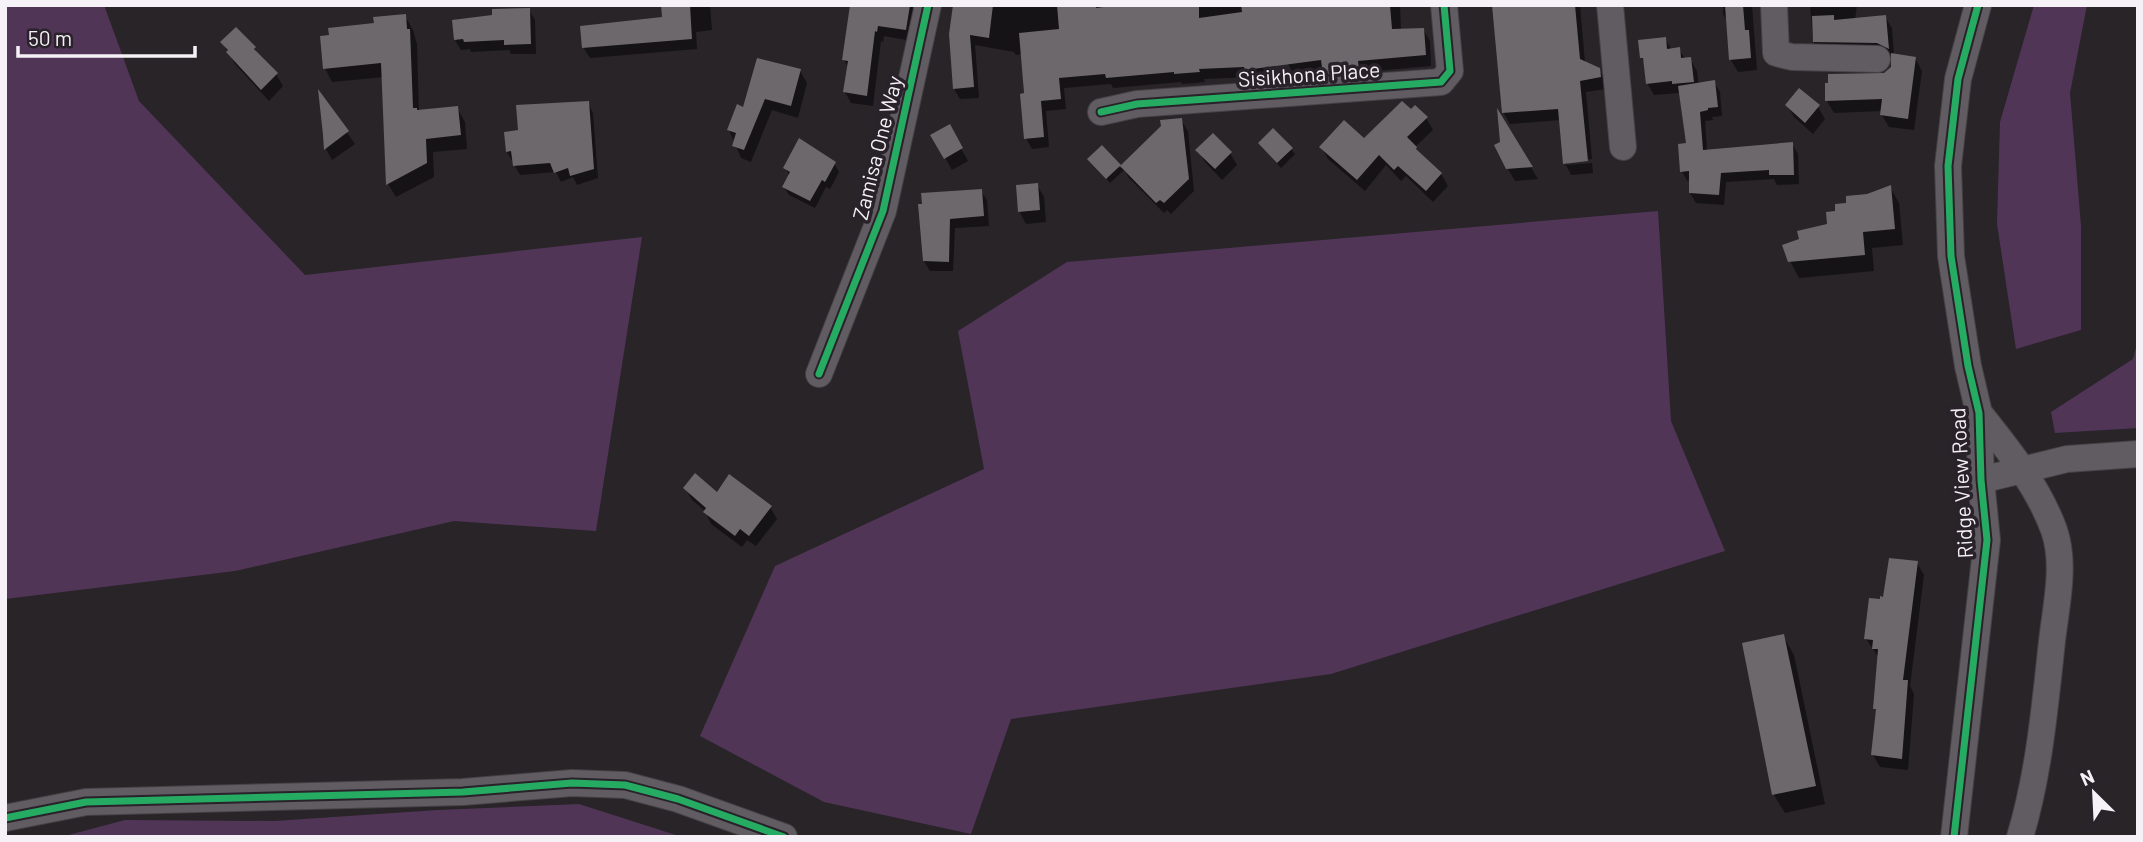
<svg xmlns="http://www.w3.org/2000/svg" width="2143" height="842" viewBox="0 0 2143 842" font-family="Barlow,sans-serif">
  <style>
    .green { fill: #513557 }
    .shadow { fill: #0007 }
    .building { fill: #6c686c }
    .lines { fill: none; stroke-linecap: round; stroke-linejoin: round }
    .street-casing { stroke: #444244; stroke-width: 28 }
    .street { stroke: #615b62; stroke-width: 26 }
    .cycleway-casing { stroke: #29222a; stroke-width: 11 }
    .cycleway { stroke: #26ab63; stroke-width: 7 }
    .labels { text-anchor: middle; stroke-width: 7; stroke-linejoin: round; paint-order: stroke }
    .street-label { font-size: 21px; fill: #f6f1f6; stroke: #29222a }
  </style>
  <rect width="100%" height="100%" fill="#282428"/>
  <path class="green" d="M5,5h99l35,96 166,174 337,-38 -46,294 -142,-10 -219,50 -230,28z
    M2034,5h53l-17,88 11,133v104l-65,19 -19,-125 3,-102z
    M1658,211l13,210 54,130 -394,123 -320,45 -40,115 -147,-32 -124,-66 75,-170 209,-97 -26,-138 109,-69z
    M2138,340v88l-83,5 -4,-21 82,-53z
    M579,804l103,33h-621l64,-17 149,1 164,-11z"/>
  <path class="shadow" d="M663,5h47l2,25 -16,2 1,17 -107,9 -7,-11 81,-28z
    M852,5h60l4,10 -4,26 -28,-5 -1,6 -2,-1 -8,65 -22,-3 -6,-11 4,-24 -5,-8z
    M956,5h315l5,71 -24,4 -1,-3 -47,2 1,3 -23,2 -1,-2 -68,6 -2,-4 -47,4 2,21 -20,2 3,36 -17,2 -6,-11 -4,-84 -6,1 -2,-3 -39,-7 4,53 -19,1 -6,-10z
    M1293,5h107l1,26 22,-2 7,12 1,25 -68,6 1,8 -33,5 -7,-14 -30,3 -7,-11z
    M1495,5h85l5,58 14,7 7,12v7l-20,3 6,67 -25,3v3l25,-2 1,10 -22,2 -6,-12 -4,-43 -51,4 -7,-12z
    M1723,5h29l5,65 -19,2 -7,-12 -3,-38 -5,-8z
    M1810,5h47l-2,14 30,-2 7,11 2,27 21,3 7,13 -8,59 -25,-3 -7,-12v-4l-48,2 -7,-12 3,-16 56,-11 6,-5 2,-10 -9,-5 -66,-1 -6,-12z
    M529,10l6,10 1,34h-25l-2,-4 -38,2 -1,-3 -9,1 -6,-10z
    M405,16l8,14 4,14 2,68 38,-4 8,14 2,27 -34,3 1,25 -38,20 -8,-13 -4,-107 -52,5 -7,-14 51,-43z
    M1665,39l7,11 7,-1 6,10h5l7,12 2,14 15,-3 6,10 2,24 -10,1 1,3 -8,1 2,30 85,-7 6,10 1,30 -22,1 -3,-6 -48,3 -2,23 -28,-2 -6,-10 1,-13 -4,1 -5,-10 6,-26 -7,-49 -2,-3 -25,2 -7,-12 -2,-19 -3,-6z
    M222,42l32,6 6,10 16,16 7,12 -14,15 -34,-37z
    M800,71l7,12 -9,35 -26,-8 -21,52 -10,-4 -12,-28 15,-21z
    M321,96l34,48 -23,16 -6,-11z
    M588,103l5,10 5,65 -21,7 -4,-8 -12,5 -5,-10 -36,3 -13,-23 -1,-19 14,-1z
    M1787,105l31,2 7,12 -12,15 -19,-17z
    M1411,111l15,7 7,12 -18,17 5,8 21,19 7,12 -15,16 -27,-26 -5,5 -15,-16 -21,26 -37,-32 -7,-12 43,-6z
    M1499,115l39,64 -23,2 -7,-12 -6,-27z
    M1181,120l7,11 6,60 -23,23 -4,-4 -3,3 -35,-35 -5,-8 -14,13 -21,-24 32,9 42,-41z
    M949,127l19,34 -16,9 -19,-34z
    M1260,144l31,5 4,5 -14,14z
    M1198,150l32,3 7,12 -15,15 -17,-18z
    M834,163l5,9 -9,17 -4,-2 -11,21 -26,-13 -5,-8 6,-11 -5,-8z
    M1037,185l7,12 2,25 -20,2 -7,-13z
    M1890,187l9,16 4,42 -31,3 2,23 -75,7 -9,-17 39,-35 8,-13 11,-8z
    M981,191l6,9 2,26 -34,2 -2,43h-23l-6,-10 -4,-55z
    M685,488l85,19 7,12 -21,27 -9,-6 -5,7 -31,-23 -6,-13 -13,-11z
    M1917,563l7,12 -14,111 4,8 -6,76 -28,-3 -7,-12 5,-43 -3,-4 4,-50 -13,-19 15,-38z
    M1783,636l11,19 31,149 -40,9 -11,-18 -30,-151z"/>
  <path class="building" d="M661,5h29l2,34 -110,9 -2,-22 82,-9z
    M850,5h60l-4,25 -28,-4 -1,6 -2,-1 -8,65 -24,-4 5,-31 -6,-1z
    M953,5h40l-4,33 -19,-3 4,52 -21,2 -4,-55z
    M1057,5h39v3l22,-3h81v13l43,-6 -1,-7h149l2,24 32,-1 2,27 -68,6 1,8 -12,1v3l-24,2 -2,-15 -76,10 -1,-3 -45,2 1,3 -26,2v-2l-68,6 -1,-4 -46,4 2,21 -20,2 3,36 -20,2 -4,-45 4,-1 -5,-60 40,-4z
    M1492,5h83l5,54 20,9 1,9 -21,4 8,80 -25,3 -5,-55 -56,4z
    M1725,5h18l2,25h4l2,28 -22,2z
    M530,8l1,36 -27,1v-5l-40,2 -1,-3 -9,1 -2,-20 40,-5v-6z
    M406,14l1,15h3l3,79h4v2l41,-4 3,29 -35,4 1,24 -41,22 -5,-122 -58,6 -3,-33 9,-1 -1,-7 46,-5 -1,-6z
    M1834,15v5l52,-5 3,34 -12,-6 -64,-1 -1,-26z
    M236,27l20,20 -2,2 24,24 -17,17 -35,-38 2,-2 -8,-8z
    M1666,37l1,12 13,-2 1,11 10,-1 3,25 -22,2v-3l-26,3 -3,-26h-3l-2,-18z
    M1891,53l25,4 -8,62 -28,-4 2,-16 -57,2v-18h3v-9l56,-1 7,-6z
    M757,58l44,11 -10,37 -26,-7 -21,51 -12,-4 4,-13 -9,-3 10,-26 6,3z
    M1715,80l3,27 -10,1v2l-8,2 3,38 90,-8 1,33h-25v-5l-48,3 -2,22 -30,-2v-22l-9,1 -2,-28 8,-1 -8,-57z
    M1799,88l21,17 -15,18 -20,-18z
    M318,89l31,42 -25,19 -1,-15z
    M589,101l5,68 -24,7 -2,-8 -14,5 -4,-10 -37,3 -2,-15 -5,1 -2,-20 14,-2 -2,-25z
    M1402,101l9,8 4,-4 13,12 -21,20 10,10 -1,2 26,24 -16,18 -28,-25 -4,4 -15,-15 -22,25 -38,-33 25,-27 20,18z
    M1497,108l36,59 -27,2 -12,-24 6,-3z
    M1182,118l7,61 -25,24 -4,-3 -4,3 -36,-37 41,-40 -1,-6z
    M950,124l13,24 -19,11 -14,-24z
    M1273,128l20,20 -16,15 -19,-20z
    M1213,133l19,19 -17,17 -20,-19z
    M799,138l37,24 -11,20 -3,-2 -12,21 -28,-14 8,-15 -7,-4z
    M1102,145l19,20 -15,14 -19,-20z
    M1038,183l2,27 -22,2 -2,-27z
    M1891,185l4,44 -32,3 2,23 -77,7 -6,-17 17,-6 -2,-8 30,-7 -1,-12 9,-1v-7l11,-1v-7l21,-2z
    M982,189l2,27 -34,3 -1,43 -26,-1 -5,-57h4l-1,-11z
    M695,473l22,19 12,-18 43,32 -23,30 -9,-7 -5,7 -32,-24 3,-4 -23,-20z
    M1889,558l29,3 -15,119h5l-6,79 -31,-4 5,-46h-3l5,-60h-6l1,-9 -9,-1 5,-41 11,1v-3l3,1z
    M1784,634l32,152 -44,9 -30,-152z"/>
  <g class="lines">
    <defs>
      <path id="street" d="M1610,5l13,142
        M1774,5l2,48 16,4 85,2
        M1101,112l36,-8 304,-22 9,-11 -6,-66
        M819,374l64,-163 45,-206
        M1979,413c28,35 59,73 75,117 12,34 2,76 -2,111 -7,65 -13,133 -32,196
        M1981,480l86,-21 71,-5
        M5,818l81,-16 377,-10 109,-9 53,2 53,14 106,38
        M1954,837l33,-297 -6,-60 -2,-67 -11,-47 -17,-110 -3,-90 10,-87 20,-74"/>
    </defs>
    <use href="#street" class="street-casing"/>
    <use href="#street" class="street"/>
    <defs>
      <path id="cycleway" d="M1101,112l36,-8 304,-22 9,-11 -6,-66
        M819,374l64,-163 45,-206
        M5,818l81,-16 377,-10 109,-9 53,2 53,14 106,38
        M1954,837l33,-297 -6,-60 -2,-67 -11,-47 -17,-110 -3,-90 10,-87 20,-74"/>
    </defs>
    <use href="#cycleway" class="cycleway-casing"/>
    <use href="#cycleway" class="cycleway"/>
  </g>
  <g class="labels">
    <g class="street-label">
      <text transform="translate(1309 75) rotate(-4)" y="7">Sisikhona Place</text>
      <text transform="translate(878 148) rotate(-76)" y="7">Zamisa One Way</text>
      <text transform="translate(1962 483) rotate(-93)" y="7">Ridge View Road</text>
    </g>
  </g>
  <rect width="2143" height="842" fill="none" stroke="#f6f1f6" stroke-width="14"/>
  <g transform="translate(2094 793) rotate(336)" stroke="#29222a" stroke-width="5" paint-order="stroke">
  <path d="M0-5L12 26L0 18L-12 26Z" fill="#f6f1f6"/>
  <text y="-10" font-size="19" font-weight="bold" text-anchor="middle" fill="#f6f1f6">N</text>
  </g>
  <path d="M18 46v10h177v-10" fill="none" stroke="#f6f1f6" stroke-width="3.5"/>
  <text x="28" y="46" font-size="21" fill="#f6f1f6" stroke="#29222a" stroke-width="5" paint-order="stroke">50 m</text>
</svg>
